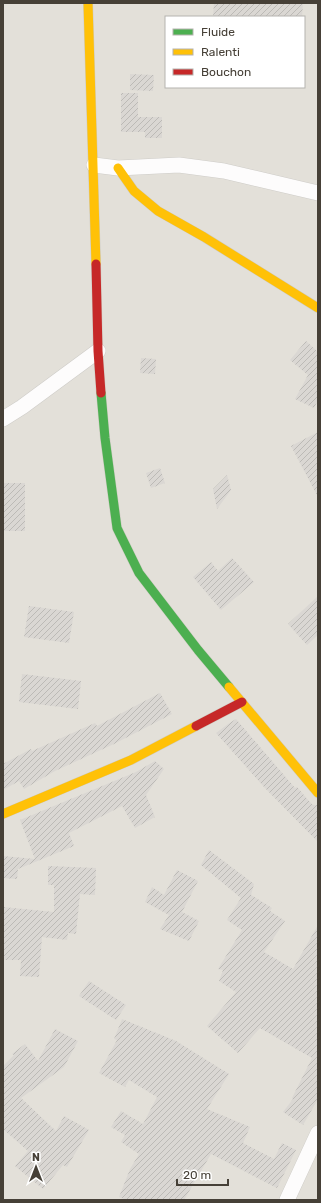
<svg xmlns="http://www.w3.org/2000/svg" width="321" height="1203" viewBox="0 0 321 1203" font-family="Rubik,sans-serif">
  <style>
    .residential { fill: #e3e0d9; fill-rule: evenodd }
    .building { fill: url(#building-hatch) }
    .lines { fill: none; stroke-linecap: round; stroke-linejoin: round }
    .street-casing { stroke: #ceccc8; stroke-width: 16 }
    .fast-casing { stroke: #cecbc2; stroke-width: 10 }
    .slow-casing { stroke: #cecbc2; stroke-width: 10 }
    .jam-casing { stroke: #cecbc2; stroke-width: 10 }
    .street { stroke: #fdfcfc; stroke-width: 15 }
    .fast { stroke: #4caf50; stroke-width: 9 }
    .slow { stroke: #ffc107; stroke-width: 9 }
    .jam { stroke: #c62828; stroke-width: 9 }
  </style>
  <defs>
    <pattern id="building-hatch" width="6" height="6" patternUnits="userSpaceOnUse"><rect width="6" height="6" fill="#dad7d3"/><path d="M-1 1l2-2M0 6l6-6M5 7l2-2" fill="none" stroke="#bcbab6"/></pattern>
  </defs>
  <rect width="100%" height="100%" fill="#f0eeeb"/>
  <path class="residential" d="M3,3h315v1197h-315zM166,17h138v70h-138z"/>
  <path class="building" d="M214,3h89l-1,14h-89z
    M130,74l24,1 -1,16 -23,-1z
    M121,93h17v24h24v21h-17v-6h-24z
    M306,341l12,11v48l-4,8 -19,-9 13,-24 -18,-15z
    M141,358l15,1 -1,15 -15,-1z
    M318,432v65l-27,-51z
    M160,468l5,15 -14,5 -5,-15z
    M227,475l4,15 -14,19 -4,-20z
    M3,483h22v48h-22z
    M232,558l22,24 -33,28 -28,-33 18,-15 7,9z
    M318,596v39l-11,10 -19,-21z
    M29,606l45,6 -5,31 -45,-6z
    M22,674l59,7 -3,28 -59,-7z
    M160,693l12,21 -58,30 -59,27 -31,18 -5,-8 -16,9v-26l28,-15 1,2 63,-28 2,3z
    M236,719l59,69 2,-1 12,14 4,4h5v37l-54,-55 -48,-54 12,-9z
    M155,761l9,8 -18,26 9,22 -20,11 -13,-22 -53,27 5,13 -56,23 -1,10 -14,-1v-22l32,3 -15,-39 116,-48z
    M209,850l45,34 -3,11 21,13 -2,3 15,10 -21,31 29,17 25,-44v174l-15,26 -20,-13 10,-13 -1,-1 20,-40 -52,-30 -22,25 -31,-27 29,-34 -17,-11 4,-11 -5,-1 24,-39 -15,-10 14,-22 -40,-33z
    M48,866l48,2 -1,27 -15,-1 -4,40 -8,-1 -1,7 -25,-3 -3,40 -19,-1 1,-16h-18v-53l51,5v-27h-6z
    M177,870l21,11 -16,31 17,9 -10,20 -29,-12 9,-14 -24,-13 7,-15 12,8z
    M89,981l37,24 -10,15 -37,-24z
    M122,1019l54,22 53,33 -22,35 43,18 -7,16 31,16 8,-16 14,7 -19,38 -66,-34 -27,46h-58l-7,-3 11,-28 9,-15 -18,-12 4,-7 -14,-8 10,-16 22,13 14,-27 -28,-17 -4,7 -26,-14 18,-33 -3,-1z
    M55,1029l23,12 -14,26 -43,31 35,33 8,-15 25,14 -22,37 -4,-2 -20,24 -28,-23 13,-15 -25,-22v-63l11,-11 -2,-1 13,-10 13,17z"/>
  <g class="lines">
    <defs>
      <path id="street" d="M94,165l24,3 61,-3 45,6 94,22
        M3,419l19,-12 76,-56
        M287,1200l31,-67"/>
      <path id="fast" d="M101,393l4,45 12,90 22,45 59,77 31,37"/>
      <path id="slow" d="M88,3l8,261
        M118,168l16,23 24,20 46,26 114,71
        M229,687l89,106
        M3,814l128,-54 65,-34"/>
      <path id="jam" d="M96,264l2,87 3,42
        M196,726l46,-24"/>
    </defs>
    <use href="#street" class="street-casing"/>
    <use href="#fast" class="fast-casing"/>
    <use href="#slow" class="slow-casing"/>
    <use href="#jam" class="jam-casing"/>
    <use href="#street" class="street"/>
    <use href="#fast" class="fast"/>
    <use href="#slow" class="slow"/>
    <use href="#jam" class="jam"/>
  </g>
  <rect width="321" height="1203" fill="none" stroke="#464037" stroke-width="8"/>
  <rect x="165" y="16" width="140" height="72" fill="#ffffff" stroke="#b5b3af"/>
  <rect x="173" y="29" width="20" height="6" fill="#4caf50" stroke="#b5b3af"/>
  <text x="201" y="36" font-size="12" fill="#464037">Fluide</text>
  <rect x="173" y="49" width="20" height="6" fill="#ffc107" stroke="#b5b3af"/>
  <text x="201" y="56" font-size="12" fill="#464037">Ralenti</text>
  <rect x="173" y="69" width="20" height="6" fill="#c62828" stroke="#b5b3af"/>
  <text x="201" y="76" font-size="12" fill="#464037">Bouchon</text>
  <g transform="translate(36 1167)" stroke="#ffffff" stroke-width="3" paint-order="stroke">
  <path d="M0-3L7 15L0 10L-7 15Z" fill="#464037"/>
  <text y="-6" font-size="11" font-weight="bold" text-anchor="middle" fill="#464037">N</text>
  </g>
  <path d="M177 1179v6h51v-6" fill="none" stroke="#464037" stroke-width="2"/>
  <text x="183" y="1179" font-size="12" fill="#464037" stroke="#ffffff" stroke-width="3" paint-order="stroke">20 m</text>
</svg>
